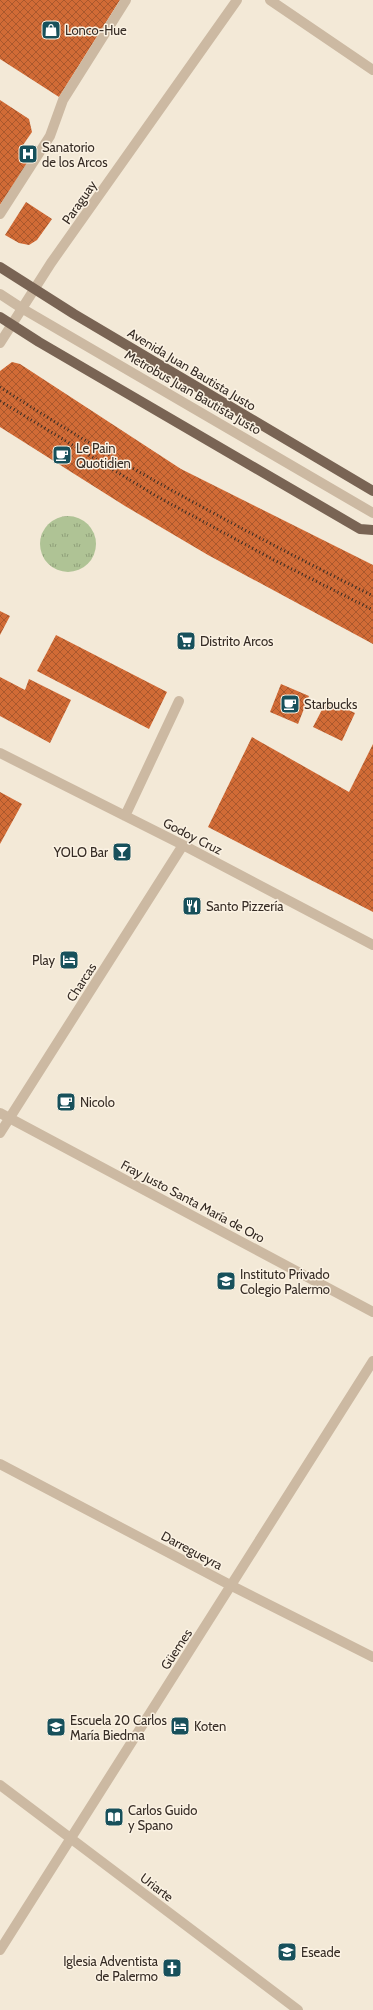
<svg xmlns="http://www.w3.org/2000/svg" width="373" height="2010" viewBox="0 0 373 2010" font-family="Cabin,sans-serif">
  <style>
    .grass { fill: url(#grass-tufts) }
    .building { fill: url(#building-cross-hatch) }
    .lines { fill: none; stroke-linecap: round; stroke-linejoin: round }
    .minor { stroke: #ccb9a2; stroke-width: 10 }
    .major { stroke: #796454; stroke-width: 10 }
    .rail { stroke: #362c25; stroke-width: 3; stroke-dasharray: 1 3; stroke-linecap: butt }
    .labels { text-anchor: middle; stroke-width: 3; stroke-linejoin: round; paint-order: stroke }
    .poi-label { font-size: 13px; fill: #362c25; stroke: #fbf2e3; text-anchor: start }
    .street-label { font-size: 13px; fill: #362c25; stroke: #fbf2e3 }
  </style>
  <defs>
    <pattern id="grass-tufts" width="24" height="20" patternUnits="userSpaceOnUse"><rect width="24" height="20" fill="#afc395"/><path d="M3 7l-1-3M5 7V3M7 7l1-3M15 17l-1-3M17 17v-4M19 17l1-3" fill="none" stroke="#8f9f79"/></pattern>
    <pattern id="building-cross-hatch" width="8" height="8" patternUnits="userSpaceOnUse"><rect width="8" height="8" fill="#d16b36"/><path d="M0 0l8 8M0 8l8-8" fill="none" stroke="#aa582d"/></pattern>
  </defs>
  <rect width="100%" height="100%" fill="#f3e9d7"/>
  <path class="grass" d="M40 544a28 28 0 1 1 56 0a28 28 0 1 1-56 0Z"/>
  <path class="building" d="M0,0h120l-61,97 -59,-38z
    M0,100l29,19 3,13 -11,16 11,9 -32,48z
    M26,202l26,17 -15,21 -8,5 -10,-2 -14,-8z
    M12,362l8,2 161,105 192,96v79l-165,-89 -83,-49 -125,-79v-56z
    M0,611l10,5 -10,19z
    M56,635l111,57 -18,37 -112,-58z
    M0,677l25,13 4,-11 42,21 -21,43 -50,-27z
    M281,684l28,12 -11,28 -28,-12z
    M327,700l28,13 -13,28 -29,-14z
    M252,737l97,55 24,-48v168l-165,-85z
    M0,792l22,12 -22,40z"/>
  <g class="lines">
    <path class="minor" d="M270,0l103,70
      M0,214l50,-78 13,-36 63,-100
      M0,294l23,15 350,204
      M0,343l51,-80 186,-263
      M0,753l183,92 190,100
      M125,816l54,-115
      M0,1113l373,199
      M0,1133l183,-288
      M0,1464l232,122 141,71
      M0,1785l298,225
      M0,1950l373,-589"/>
    <path class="major" d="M0,267l74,47 299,177
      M0,317l39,25 321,187 13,1"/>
    <path class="rail" d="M0,387c119,78 246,145 373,209
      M0,401l158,96 116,63 99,50"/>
  </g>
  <defs>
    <symbol id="shop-square" viewBox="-11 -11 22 22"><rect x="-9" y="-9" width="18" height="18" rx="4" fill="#17505b" stroke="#fbf2e3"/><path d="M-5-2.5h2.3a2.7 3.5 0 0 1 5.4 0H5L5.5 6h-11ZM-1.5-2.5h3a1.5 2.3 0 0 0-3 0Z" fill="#fff"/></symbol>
    <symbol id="hospital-square" viewBox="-11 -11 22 22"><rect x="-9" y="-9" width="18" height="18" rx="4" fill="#17505b" stroke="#fbf2e3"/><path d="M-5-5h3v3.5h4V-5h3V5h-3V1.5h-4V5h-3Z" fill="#fff"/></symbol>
    <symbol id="cafe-square" viewBox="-11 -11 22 22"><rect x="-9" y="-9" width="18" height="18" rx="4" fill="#17505b" stroke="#fbf2e3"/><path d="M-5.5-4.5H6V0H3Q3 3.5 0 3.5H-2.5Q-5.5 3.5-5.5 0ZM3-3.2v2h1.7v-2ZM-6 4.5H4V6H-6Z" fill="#fff"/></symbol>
    <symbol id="supermarket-square" viewBox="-11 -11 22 22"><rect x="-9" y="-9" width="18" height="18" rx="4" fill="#17505b" stroke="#fbf2e3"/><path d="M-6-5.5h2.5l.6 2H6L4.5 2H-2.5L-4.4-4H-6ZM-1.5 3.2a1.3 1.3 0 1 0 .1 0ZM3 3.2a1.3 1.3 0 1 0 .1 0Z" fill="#fff"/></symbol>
    <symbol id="bar-square" viewBox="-11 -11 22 22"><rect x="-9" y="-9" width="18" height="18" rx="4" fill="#17505b" stroke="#fbf2e3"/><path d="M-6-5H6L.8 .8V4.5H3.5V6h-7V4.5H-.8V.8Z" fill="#fff"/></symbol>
    <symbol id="restaurant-square" viewBox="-11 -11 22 22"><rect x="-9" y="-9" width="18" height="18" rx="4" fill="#17505b" stroke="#fbf2e3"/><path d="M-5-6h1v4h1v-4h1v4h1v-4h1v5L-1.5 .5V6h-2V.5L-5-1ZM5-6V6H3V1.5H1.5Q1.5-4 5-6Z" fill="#fff"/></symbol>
    <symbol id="hotel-square" viewBox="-11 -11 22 22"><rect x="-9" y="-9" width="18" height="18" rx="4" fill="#17505b" stroke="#fbf2e3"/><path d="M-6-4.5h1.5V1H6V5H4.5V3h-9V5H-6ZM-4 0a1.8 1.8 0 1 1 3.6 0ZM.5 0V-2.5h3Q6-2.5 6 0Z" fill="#fff"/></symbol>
    <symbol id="school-square" viewBox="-11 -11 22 22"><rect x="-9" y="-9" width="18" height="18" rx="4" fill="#17505b" stroke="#fbf2e3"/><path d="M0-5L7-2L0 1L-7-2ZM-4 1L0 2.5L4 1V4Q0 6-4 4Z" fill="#fff"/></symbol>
    <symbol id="library-square" viewBox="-11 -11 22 22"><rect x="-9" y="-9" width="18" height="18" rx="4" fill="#17505b" stroke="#fbf2e3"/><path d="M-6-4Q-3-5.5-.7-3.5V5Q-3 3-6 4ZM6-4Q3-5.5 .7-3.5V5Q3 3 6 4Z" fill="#fff"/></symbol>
    <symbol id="university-square" viewBox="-11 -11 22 22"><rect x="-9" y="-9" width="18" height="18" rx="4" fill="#17505b" stroke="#fbf2e3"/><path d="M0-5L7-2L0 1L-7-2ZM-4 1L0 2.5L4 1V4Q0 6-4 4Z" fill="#fff"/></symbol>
    <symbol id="church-square" viewBox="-11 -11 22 22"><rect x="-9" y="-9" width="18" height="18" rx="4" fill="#17505b" stroke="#fbf2e3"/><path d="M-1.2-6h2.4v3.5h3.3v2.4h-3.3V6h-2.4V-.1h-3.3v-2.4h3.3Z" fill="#fff"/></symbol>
  </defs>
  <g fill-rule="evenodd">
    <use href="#shop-square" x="40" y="19" width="22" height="22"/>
    <use href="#hospital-square" x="17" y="143" width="22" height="22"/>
    <use href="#cafe-square" x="51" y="444" width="22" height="22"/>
    <use href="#supermarket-square" x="175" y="630" width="22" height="22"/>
    <use href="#cafe-square" x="279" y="693" width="22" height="22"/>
    <use href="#bar-square" x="111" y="841" width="22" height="22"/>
    <use href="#restaurant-square" x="181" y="895" width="22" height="22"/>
    <use href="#hotel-square" x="58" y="949" width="22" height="22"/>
    <use href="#cafe-square" x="55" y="1091" width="22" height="22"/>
    <use href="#school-square" x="215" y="1270" width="22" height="22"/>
    <use href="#hotel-square" x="169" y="1715" width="22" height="22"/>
    <use href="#school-square" x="45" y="1716" width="22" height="22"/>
    <use href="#library-square" x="103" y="1806" width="22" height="22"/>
    <use href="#university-square" x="276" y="1941" width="22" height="22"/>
    <use href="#church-square" x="161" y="1957" width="22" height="22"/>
  </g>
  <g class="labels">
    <g class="poi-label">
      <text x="65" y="35">Lonco-Hue</text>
      <text x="42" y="152">Sanatorio<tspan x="42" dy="15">de los Arcos</tspan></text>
      <text x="76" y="453">Le Pain<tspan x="76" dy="15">Quotidien</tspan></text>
      <text x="200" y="646">Distrito Arcos</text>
      <text x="304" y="709">Starbucks</text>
      <text x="108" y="857" text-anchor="end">YOLO Bar</text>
      <text x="206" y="911">Santo Pizzería</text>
      <text x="55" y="965" text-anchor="end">Play</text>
      <text x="80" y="1107">Nicolo</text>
      <text x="240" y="1279">Instituto Privado<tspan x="240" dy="15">Colegio Palermo</tspan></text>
      <text x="70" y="1725">Escuela 20 Carlos<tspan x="70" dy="15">María Biedma</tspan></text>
      <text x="194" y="1731">Koten</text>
      <text x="128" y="1815">Carlos Guido<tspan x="128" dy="15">y Spano</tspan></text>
      <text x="301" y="1957">Eseade</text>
      <text x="158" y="1966" text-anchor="end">Iglesia Adventista<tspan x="158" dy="15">de Palermo</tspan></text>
    </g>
    <g class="street-label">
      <text transform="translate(79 202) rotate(-55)" y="5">Paraguay</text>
      <text transform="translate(192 369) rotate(31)" y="5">Avenida Juan Bautista Justo</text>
      <text transform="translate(193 392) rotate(30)" y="5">Metrobus Juan Bautista Justo</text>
      <text transform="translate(193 836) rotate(27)" y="5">Godoy Cruz</text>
      <text transform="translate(81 982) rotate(-57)" y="5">Charcas</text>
      <text transform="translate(193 1201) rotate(28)" y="5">Fray Justo Santa María de Oro</text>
      <text transform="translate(192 1550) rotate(28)" y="5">Darregueyra</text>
      <text transform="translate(176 1649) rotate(-57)" y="5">Güemes</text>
      <text transform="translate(157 1887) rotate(37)" y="5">Uriarte</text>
    </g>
  </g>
</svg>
